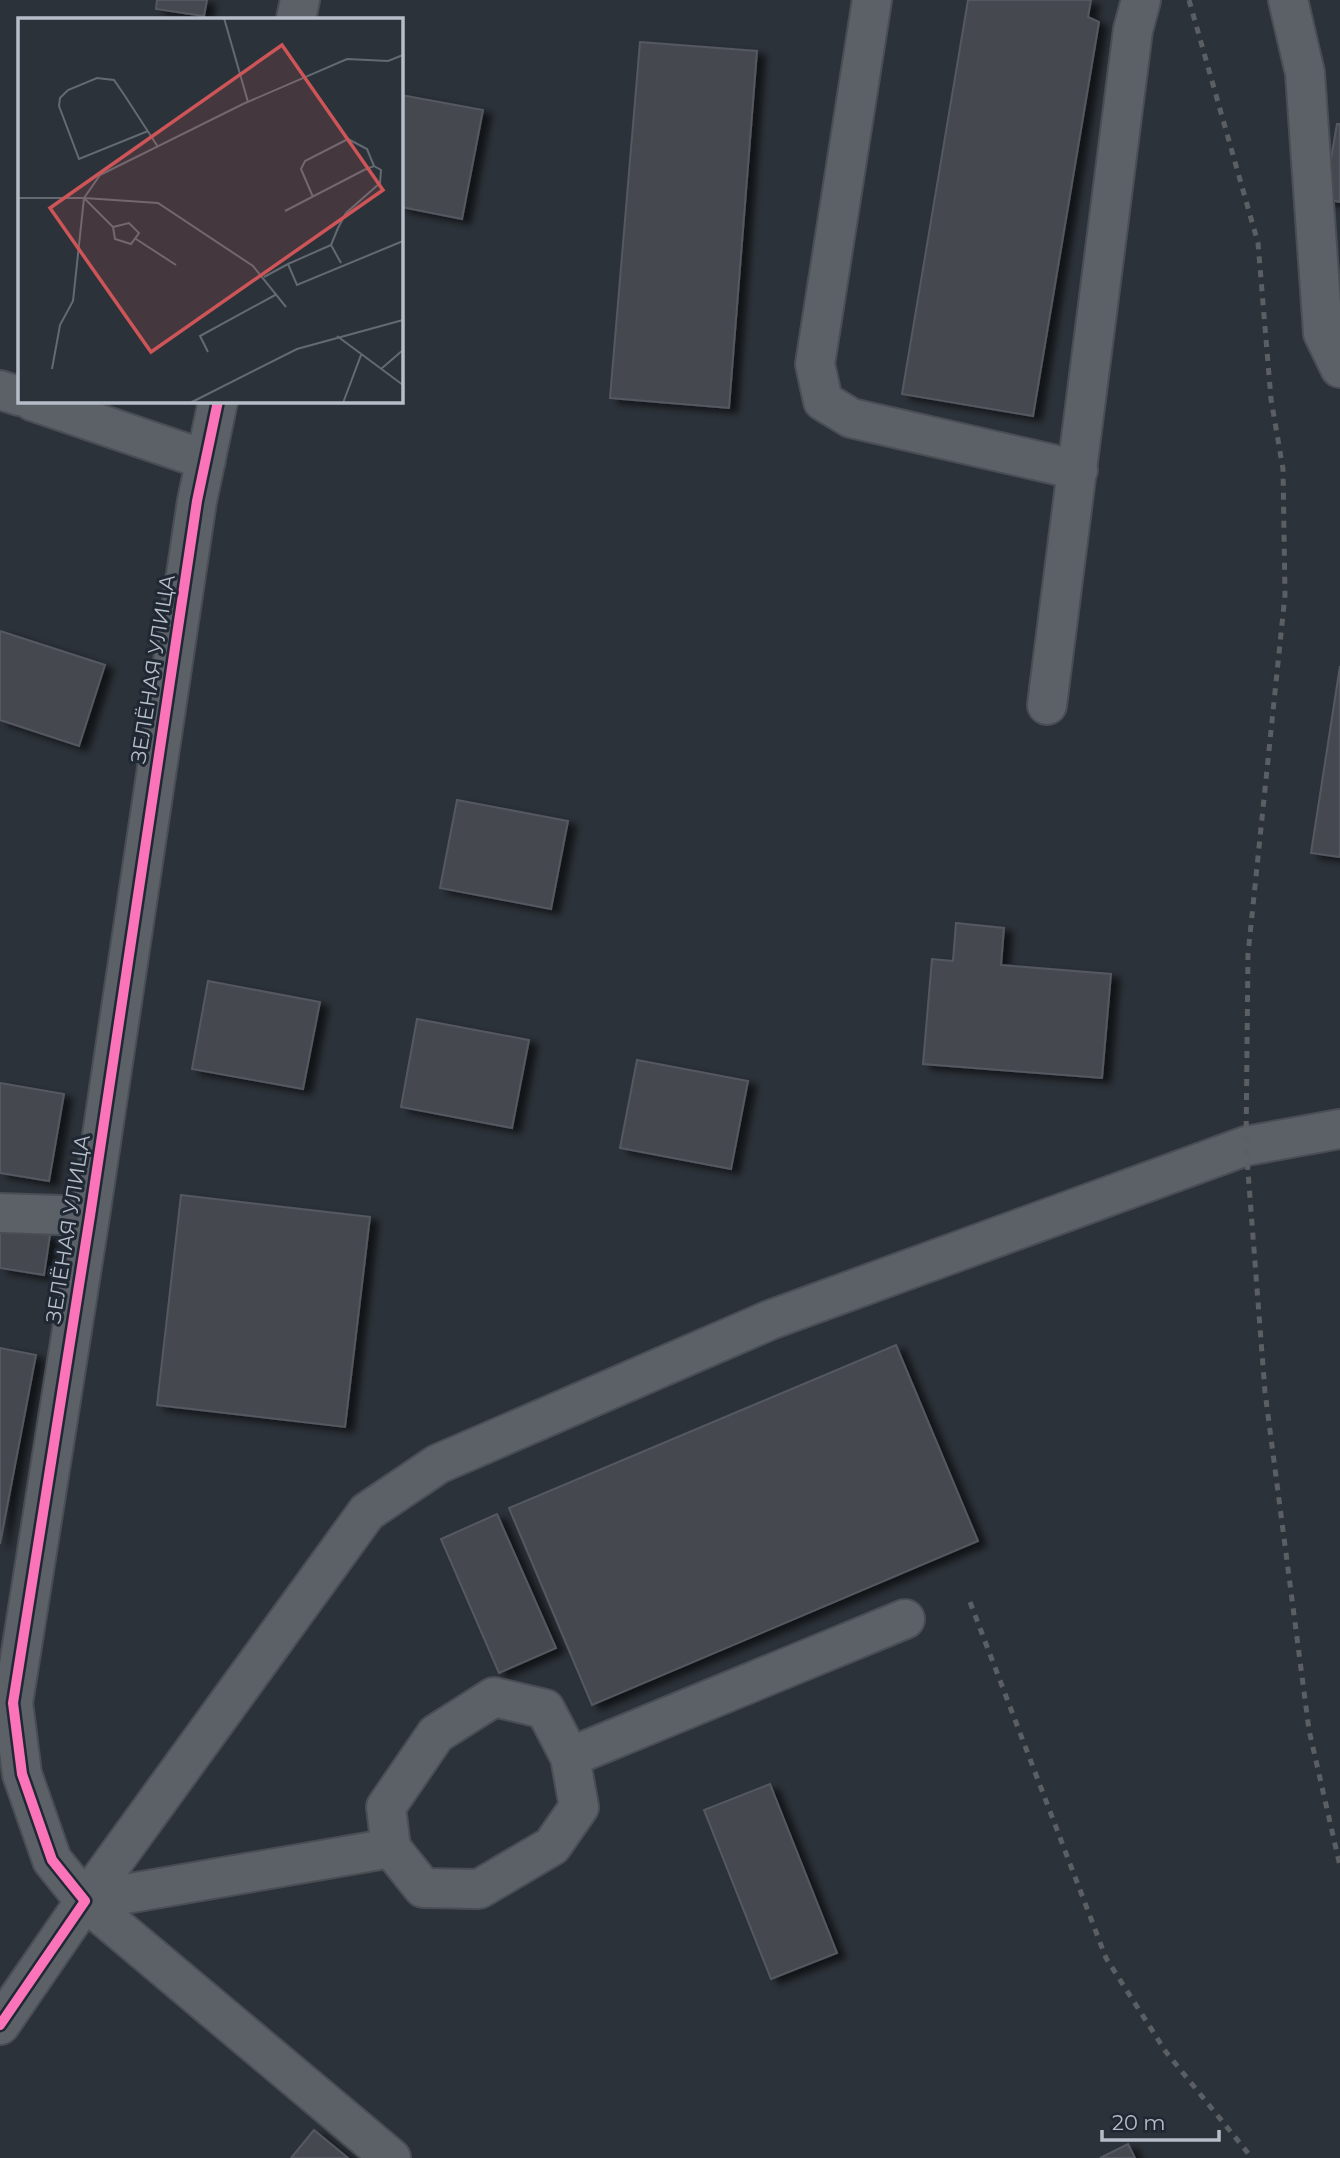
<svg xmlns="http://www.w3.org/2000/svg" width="1340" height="2158" viewBox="0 0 1340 2158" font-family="Montserrat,sans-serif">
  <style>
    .building { fill: #44494f; stroke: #545960; stroke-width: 2; filter: url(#shadow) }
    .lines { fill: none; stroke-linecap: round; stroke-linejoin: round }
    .minor-casing { stroke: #4a4e54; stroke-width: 42 }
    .minor { stroke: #5c6067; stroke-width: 38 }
    .rail { stroke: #5b5f64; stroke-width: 5; stroke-dasharray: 7 7; stroke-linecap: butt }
    .cycleway-casing { stroke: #1f2833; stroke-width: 15 }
    .cycleway { stroke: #fb73b8; stroke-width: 10 }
    .labels { text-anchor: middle; stroke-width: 6; stroke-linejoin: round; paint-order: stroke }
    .street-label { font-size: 21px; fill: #b7bec9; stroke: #1f2833 }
    .inset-road { fill: none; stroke: #646a73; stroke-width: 2 }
    .view { fill: #cd5558; fill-opacity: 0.15; stroke: #cd5558; stroke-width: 3.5 }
    .inset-edge { fill: none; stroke: #b7bec9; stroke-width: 3.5 }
  </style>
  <defs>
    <filter id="shadow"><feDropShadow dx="8" dy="4.5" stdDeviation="3.5" flood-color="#0009"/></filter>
  </defs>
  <rect width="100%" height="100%" fill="#2c3239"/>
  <path class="building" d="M157,0h50l-3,16 -48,-7z
    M968,0h123l-3,17 11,5 -66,394 -131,-22z
    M640,42l117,9 -28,357 -119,-10z
    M401,95l82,15 -21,109 -61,-12z
    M1337,124h3v78l-16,-3z
    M0,631l105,34 -26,81 -79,-26z
    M1340,666v191l-29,-4z
    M457,800l111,21 -17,88 -111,-21z
    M956,923l48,5 -3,37 110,9 -9,104 -179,-14 9,-105 21,2z
    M208,981l112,21 -17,87 -111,-20z
    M417,1019l112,21 -17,88 -111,-21z
    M637,1060l111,21 -17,88 -111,-21z
    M0,1083l64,11 -15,87 -49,-8z
    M181,1195l189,22 -25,210 -188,-22z
    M0,1227l50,8 -6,40 -44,-7z
    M896,1345l82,196 -386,164 -83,-197z
    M0,1348l36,7 -36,189z
    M497,1514l59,134 -57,25 -58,-134z
    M770,1784l67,169 -66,26 -67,-169z
    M314,2130l34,28h-57z
    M1128,2144l7,14h-35z"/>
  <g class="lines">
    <defs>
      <path id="minor" d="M872,0l-57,364 8,37 28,17 227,52
        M1288,0l17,73 18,260 17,35
        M296,19l4,-19
        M0,390l19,6
        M32,401l174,59
        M1047,705l86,-675 8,-30
        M0,1213l90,3
        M570,1757l335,-138
        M85,1901l282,-389 71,-48 332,-144 476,-174 94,-17
        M85,1901l306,-53 32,40 56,1 73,-43 27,-39 -9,-50 -25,-48 -51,-12 -58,37 -50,73 5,41
        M85,1901l306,257
        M0,2025l85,-124 -33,-41 -30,-86 -9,-71 77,-487 107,-715 21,-100"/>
    </defs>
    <use href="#minor" class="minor-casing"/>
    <use href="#minor" class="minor"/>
    <path class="rail" d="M1189,0l69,243 13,156 12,70 2,126 -37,359 -2,192 19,246 44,338 31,136
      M970,1602l136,356 60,94 86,106"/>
    <defs>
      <path id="cycleway" d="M0,2025l85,-124 -33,-41 -30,-86 -9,-71 77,-487 107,-715 21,-100"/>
    </defs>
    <use href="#cycleway" class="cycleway-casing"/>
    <use href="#cycleway" class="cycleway"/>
  </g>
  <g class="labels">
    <g class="street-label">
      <text transform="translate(153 669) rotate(-81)" y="7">ЗЕЛЁНАЯ УЛИЦА</text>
      <text transform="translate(68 1229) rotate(-81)" y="7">ЗЕЛЁНАЯ УЛИЦА</text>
    </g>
  </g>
  <g transform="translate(18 18)">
    <rect width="385" height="385" fill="#2c3239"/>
    <path class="inset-road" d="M206,0l24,84M130,113l-69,28 -20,-53 1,-8 8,-8 29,-12 17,2 11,16 33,51M295,179l-12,-28 4,-8 43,-22 19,10 7,17M0,180h66l16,-23 143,-71 104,-45 41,2 15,-6M66,180l74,5 95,63 33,41M66,180l29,29 2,12 16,5 8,-11 -10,-10 -16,4M267,193l79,-41 10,-4 7,4 -1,13 -34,30 -8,15 -7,17 10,18M118,221l40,26M270,246l43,-19M246,259l24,-13 9,21 106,-44M319,318l66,49M190,334l-8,-16 77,-42M34,351l8,-44 13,-24 11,-103M363,351l22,-19M172,385l107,-54 106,-29M325,385l18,-48"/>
    <path class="view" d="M264,27l101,145 -232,162 -101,-144z"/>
    <rect width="385" height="385" class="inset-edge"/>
  </g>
  <path d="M1102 2130v10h117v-10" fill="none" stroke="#b7bec9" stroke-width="3.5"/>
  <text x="1112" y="2130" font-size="21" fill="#b7bec9" stroke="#1f2833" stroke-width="5" paint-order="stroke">20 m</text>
</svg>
